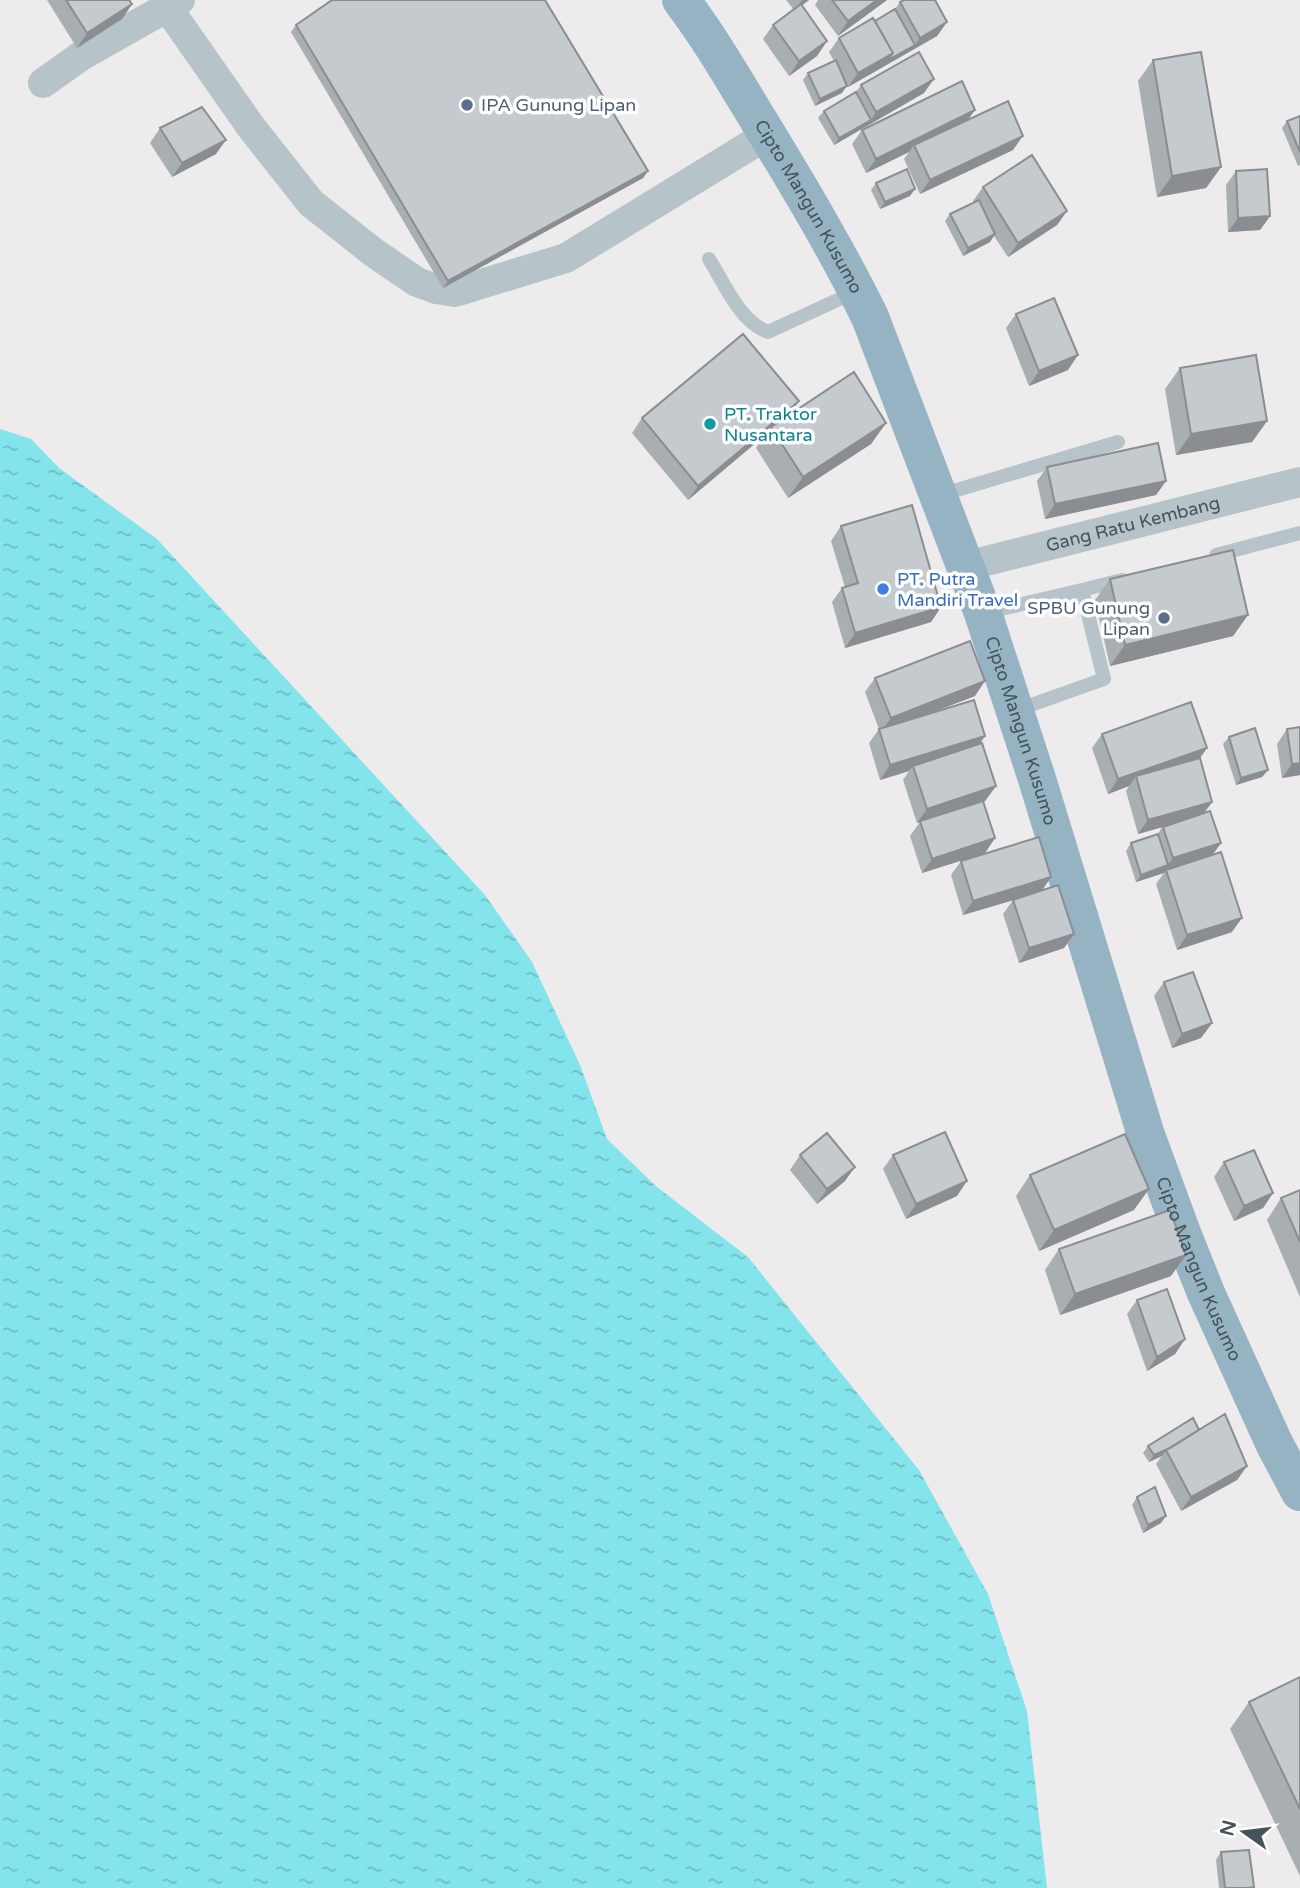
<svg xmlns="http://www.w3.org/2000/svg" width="1300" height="1888" viewBox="0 0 1300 1888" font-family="'Varela Round',sans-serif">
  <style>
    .water { fill: url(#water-ripples) }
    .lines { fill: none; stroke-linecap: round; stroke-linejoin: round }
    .service { stroke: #b6c3c9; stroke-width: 14 }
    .minor { stroke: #b6c3c9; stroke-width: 30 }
    .trunk { stroke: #96b3c4; stroke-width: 38 }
    .wall { fill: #a9aeb2 }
    .shaded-wall { fill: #8a8d91 }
    .building { fill: #c5cacf; stroke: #8a8d91; stroke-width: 2 }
    .service-dot { fill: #5c6f8a; stroke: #fff; stroke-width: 2.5 }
    .culture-dot { fill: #0f9aa8; stroke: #fff; stroke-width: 2.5 }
    .shop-dot { fill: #3f7fe0; stroke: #fff; stroke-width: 2.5 }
    .labels { text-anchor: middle; stroke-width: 7; stroke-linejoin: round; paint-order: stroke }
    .service-label { font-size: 18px; fill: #4e5e75; stroke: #fff; text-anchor: start }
    .street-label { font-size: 18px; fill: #445259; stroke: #fff }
    .culture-label { font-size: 18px; fill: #0d838f; stroke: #fff; text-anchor: start }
    .shop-label { font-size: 18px; fill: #366cbe; stroke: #fff; text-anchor: start }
  </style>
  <defs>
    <pattern id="water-ripples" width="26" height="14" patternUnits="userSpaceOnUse" patternTransform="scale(1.75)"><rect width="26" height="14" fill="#84e4ec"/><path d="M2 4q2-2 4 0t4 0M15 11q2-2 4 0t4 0" fill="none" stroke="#6ebbc2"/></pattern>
  </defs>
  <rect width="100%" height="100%" fill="#eeebec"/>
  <path class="water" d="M0,429l31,10 28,29 98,71 328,356 47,67 48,103 27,74 50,48 91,70 171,213 69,124 39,117 20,177h-1047z"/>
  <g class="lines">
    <path class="service" d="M709,259c16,25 30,62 59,73l89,-41
      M940,495l178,-53
      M1216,555l84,-22
      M1082,590l40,-10
      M984,613l98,-23 22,89 -87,31"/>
    <g class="minor">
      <path d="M167,7l84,120 60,76 62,49 44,30 19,7 19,3 111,-34 201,-123"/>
      <path d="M43,83l38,-27 99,-56"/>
      <path id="s1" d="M966,566l334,-84"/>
    </g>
    <path class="trunk" id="s2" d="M681,0c29,38 53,80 78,121 39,64 78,129 111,196l113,296 54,166 109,356 36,98 24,60 68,150 26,49"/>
  </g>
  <path class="wall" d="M47,0h82l3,4 -10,15 -45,29z
    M786,0h23l-7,5 25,36 -10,15 -28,20 -26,-37 10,-14 21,-15z
    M818,0h69l-49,36 -23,-31z
    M900,2l47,20 -10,14 -89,51 -3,-6 -3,12 -27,13 -12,-26 5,-7 26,-12 -5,-9 10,-14 36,-17 20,-12z
    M296,25l352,146 -5,7 -200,110 -152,-256z
    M1153,60l68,107 -15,21 -49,9 -19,-116z
    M861,85l63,8 -90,52 -16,-27 6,-7 32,-19z
    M1300,116v49l-2,1 -16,-38 5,-7z
    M969,119l44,31 -93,44 -16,-35 5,-7 -43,21 -14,-29 10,-14z
    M160,128l56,26 -44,23 -22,-34z
    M1236,171l34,45 -10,14 -32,2 -2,-47z
    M876,183l34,13 -30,13 -9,-19z
    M983,187l84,24 -10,14 -49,32 -14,-21 -4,6 -27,14 -18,-35 5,-7 23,-11v-2z
    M1016,314l52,56 -39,16 -23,-58z
    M1180,368l87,53 -15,21 -76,13 -11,-66z
    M789,415l97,8 -15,21 -83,54 -32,-50 8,-12 -76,64 -56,-67 10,-15z
    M1047,467l119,14 -10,14 -111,24 -8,-38z
    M841,526l100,81 -10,15 -86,26 -13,-46 10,-14 3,-1 -14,-46z
    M1110,579l138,36 -15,21 -123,30 -15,-66z
    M875,678l100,18 -47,18 57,22 -5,7 16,43 -11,15 -2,1 12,36 -10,15 -63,20 -12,-37 10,-14 -3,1 -14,-43 6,-9 -29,9 -11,-37 10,-14 -14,-37z
    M1287,729l13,46 -18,3 -5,-34z
    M1102,734l105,14 -7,10 12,44 -8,11 8,42 20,77 -55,18 -21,-66 8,-11 -28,9 -10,-31 5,-8 27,-9 4,-7 -24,7 -12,-43 3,-5 -21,8 -16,-46z
    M1229,737l39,33 -6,7 -26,8 -13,-41z
    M961,861l90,16 -9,13 32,44 -10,14 -45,15 -16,-49 10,-14 -50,15 -12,-40z
    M1164,982l48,41 -11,15 -29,10 -18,-52z
    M800,1155l45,26 -28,23 -27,-34z
    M893,1155l64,41 -51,23 -23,-50z
    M1224,1162l49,31 -10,15 -29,13 -20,-44z
    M1030,1175l104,35 -95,41 -23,-55z
    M1300,1190v107l-33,-77 14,-22z
    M1059,1249l112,27 -111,39 -15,-45z
    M1137,1300l48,39 -10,15 -28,17 -20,-57z
    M1199,1430l48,36 -10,14 -56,31 -25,-47 6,-8 -13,6 -6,-9 5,-7z
    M1137,1497l24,26 -18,10 -11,-28z
    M1300,1677v199l-70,-147 19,-27z
    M1221,1852l33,35 -1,1h-34l-3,-28z"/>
  <path class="shaded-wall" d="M802,0h7l-14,11z
    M877,0h10l-49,36 10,-15z
    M132,4l-10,15 -45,29 10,-15z
    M947,22l-10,14 -89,51 10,-14 35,-20 22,-8 5,-7z
    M827,41l-10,15 -28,20 10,-15z
    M934,79l-10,14 -90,52 5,-7 32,-18 5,-8z
    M847,86l-5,7 -27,13 5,-7z
    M975,110l-10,14 -51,21 -5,7 -43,21 10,-14z
    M1023,136l-10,14 -93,44 10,-14z
    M226,140l-10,14 -44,23 10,-14z
    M1221,167l-15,21 -49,9 15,-21z
    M648,171l-5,7 -200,110 5,-7z
    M915,189l-5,7 -30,13 5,-7z
    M1067,211l-10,14 -49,32 10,-14z
    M1270,216l-10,14 -32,2 10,-14z
    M995,234l-5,8 -27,14 5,-8z
    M1078,355l-10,15 -39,16 10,-15z
    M799,401l-10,15 -18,11 -7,9 -76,64 10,-14z
    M1267,421l-15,21 -76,13 15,-21z
    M886,423l-15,21 -83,54 15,-21z
    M1166,481l-10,14 -111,24 10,-15z
    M941,607l-10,15 -86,26 10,-15z
    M1248,615l-15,21 -123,30 15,-21z
    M985,681l-10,15 -94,36 10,-14z
    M985,736l-10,15 -62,15 -4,5 -29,9 10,-15z
    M1207,748l-10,14 -61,14 -7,10 -21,8 10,-15z
    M1300,763v12l-18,3 10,-14z
    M1268,770l-6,7 -26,8 5,-7z
    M996,786l-11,15 -68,22 10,-14z
    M1212,802l-10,14 -64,18 10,-14z
    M995,838l-10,15 -63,20 10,-14z
    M1221,843l-10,14 -45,13 -2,3 -28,9 5,-7 27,-10 5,-7z
    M1051,877l-10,15 -78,23 10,-14z
    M1242,918l-10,14 -55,18 10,-15z
    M1074,934l-10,14 -45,15 10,-15z
    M1212,1023l-11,15 -29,10 10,-14z
    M855,1167l-10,14 -28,23 10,-15z
    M967,1181l-10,15 -51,23 10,-15z
    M1149,1189l-15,21 -95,41 15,-21z
    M1273,1193l-10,15 -29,13 10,-15z
    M1186,1255l-15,21 -111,39 15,-21z
    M1185,1339l-10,15 -28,17 10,-14z
    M1200,1433l-34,17 -4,6 -13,6 5,-7z
    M1247,1466l-10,14 -56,31 10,-14z
    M1166,1516l-5,7 -18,10 5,-8z"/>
  <path class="building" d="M66,0h63l3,4 -45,29z
    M332,0h213l103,171 -200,110 -152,-256z
    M832,0h45l-29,21z
    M904,0h31l12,22 -27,16 -20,-36z
    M801,4l26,37 -28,20 -26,-36z
    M895,9l20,36 -27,15 5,-7 -18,-32z
    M873,18l20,35 -35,20 -19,-35z
    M919,52l15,27 -58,33 -15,-27z
    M1201,52l20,115 -49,9 -19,-116z
    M836,60l11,26 -27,13 -12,-26z
    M962,81l13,29 -99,49 -14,-29z
    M856,92l15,28 -32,18 -15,-27z
    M1008,101l15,35 -93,44 -16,-35z
    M202,107l24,33 -44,23 -22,-35z
    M1300,116v36l-13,-31z
    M1032,155l35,56 -49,32 -35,-56z
    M907,169l8,20 -30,13 -9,-19z
    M1267,169l3,47 -32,2 -2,-47z
    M979,200l16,34 -27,14 -18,-34z
    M1054,298l24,57 -39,16 -23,-57z
    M743,334l56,67 -101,85 -56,-68z
    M1256,355l11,66 -76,13 -11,-66z
    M854,372l32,51 -83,54 -32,-50z
    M1158,443l8,38 -111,23 -8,-37z
    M912,505l29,102 -86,26 -13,-45 16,-5 -17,-57z
    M1233,550l15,65 -123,30 -15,-66z
    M970,641l15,40 -94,37 -16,-40z
    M974,700l11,36 -95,29 -11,-36z
    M1191,702l16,46 -89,31 -16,-45z
    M1300,727v36l-8,1 -5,-35z
    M1255,728l13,42 -27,8 -12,-41z
    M982,743l14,43 -69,23 -14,-43z
    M1200,758l12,44 -64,18 -12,-44z
    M983,801l12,37 -63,21 -12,-38z
    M1210,811l11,32 -48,15 -10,-31z
    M1158,834l10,31 -27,10 -10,-32z
    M1039,837l12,40 -78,24 -12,-40z
    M1221,852l21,66 -55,17 -21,-65z
    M1058,885l16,49 -45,14 -16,-48z
    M1193,972l19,51 -30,11 -18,-52z
    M945,1132l22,49 -51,23 -23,-49z
    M827,1133l28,34 -28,22 -27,-34z
    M1125,1134l24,55 -95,41 -24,-55z
    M1254,1150l19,43 -29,13 -20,-44z
    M1300,1190v52l-19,-44z
    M1170,1210l16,45 -111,39 -16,-45z
    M1167,1289l18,50 -28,18 -20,-57z
    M1225,1414l22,52 -56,31 -25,-47z
    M1193,1418l6,12 -29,18 -16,7 -6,-9z
    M1155,1487l11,29 -18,9 -11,-28z
    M1300,1677v132l-51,-107z
    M1249,1850l5,37 -6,1h-23l-4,-36z"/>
  <g class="service-dot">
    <circle cx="467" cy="105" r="7"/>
    <circle cx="1164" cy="618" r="7"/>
  </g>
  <circle class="culture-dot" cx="710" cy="424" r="7"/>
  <circle class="shop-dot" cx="883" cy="589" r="7"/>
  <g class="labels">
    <g class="service-label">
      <text x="481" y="111">IPA Gunung Lipan</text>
      <text x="1150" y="614" text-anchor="end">SPBU Gunung<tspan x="1150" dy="21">Lipan</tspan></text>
    </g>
    <g class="street-label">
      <text dy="6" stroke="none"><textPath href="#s2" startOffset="243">Cipto Mangun Kusumo</textPath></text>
      <text dy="6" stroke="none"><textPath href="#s1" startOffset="172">Gang Ratu Kembang</textPath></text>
      <text dy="6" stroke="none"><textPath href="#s2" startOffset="810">Cipto Mangun Kusumo</textPath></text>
      <text dy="6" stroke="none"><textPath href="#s2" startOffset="1377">Cipto Mangun Kusumo</textPath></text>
    </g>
    <g class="culture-label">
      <text x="724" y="420">PT. Traktor<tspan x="724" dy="21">Nusantara</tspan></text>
    </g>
    <g class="shop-label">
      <text x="897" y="585">PT. Putra<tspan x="897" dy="21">Mandiri Travel</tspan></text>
    </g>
  </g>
  <g transform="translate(1244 1832) rotate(284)" stroke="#ffffff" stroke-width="5" paint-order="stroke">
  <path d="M0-5L12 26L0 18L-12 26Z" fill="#445259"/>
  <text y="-10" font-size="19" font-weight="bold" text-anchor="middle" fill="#445259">N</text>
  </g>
</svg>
